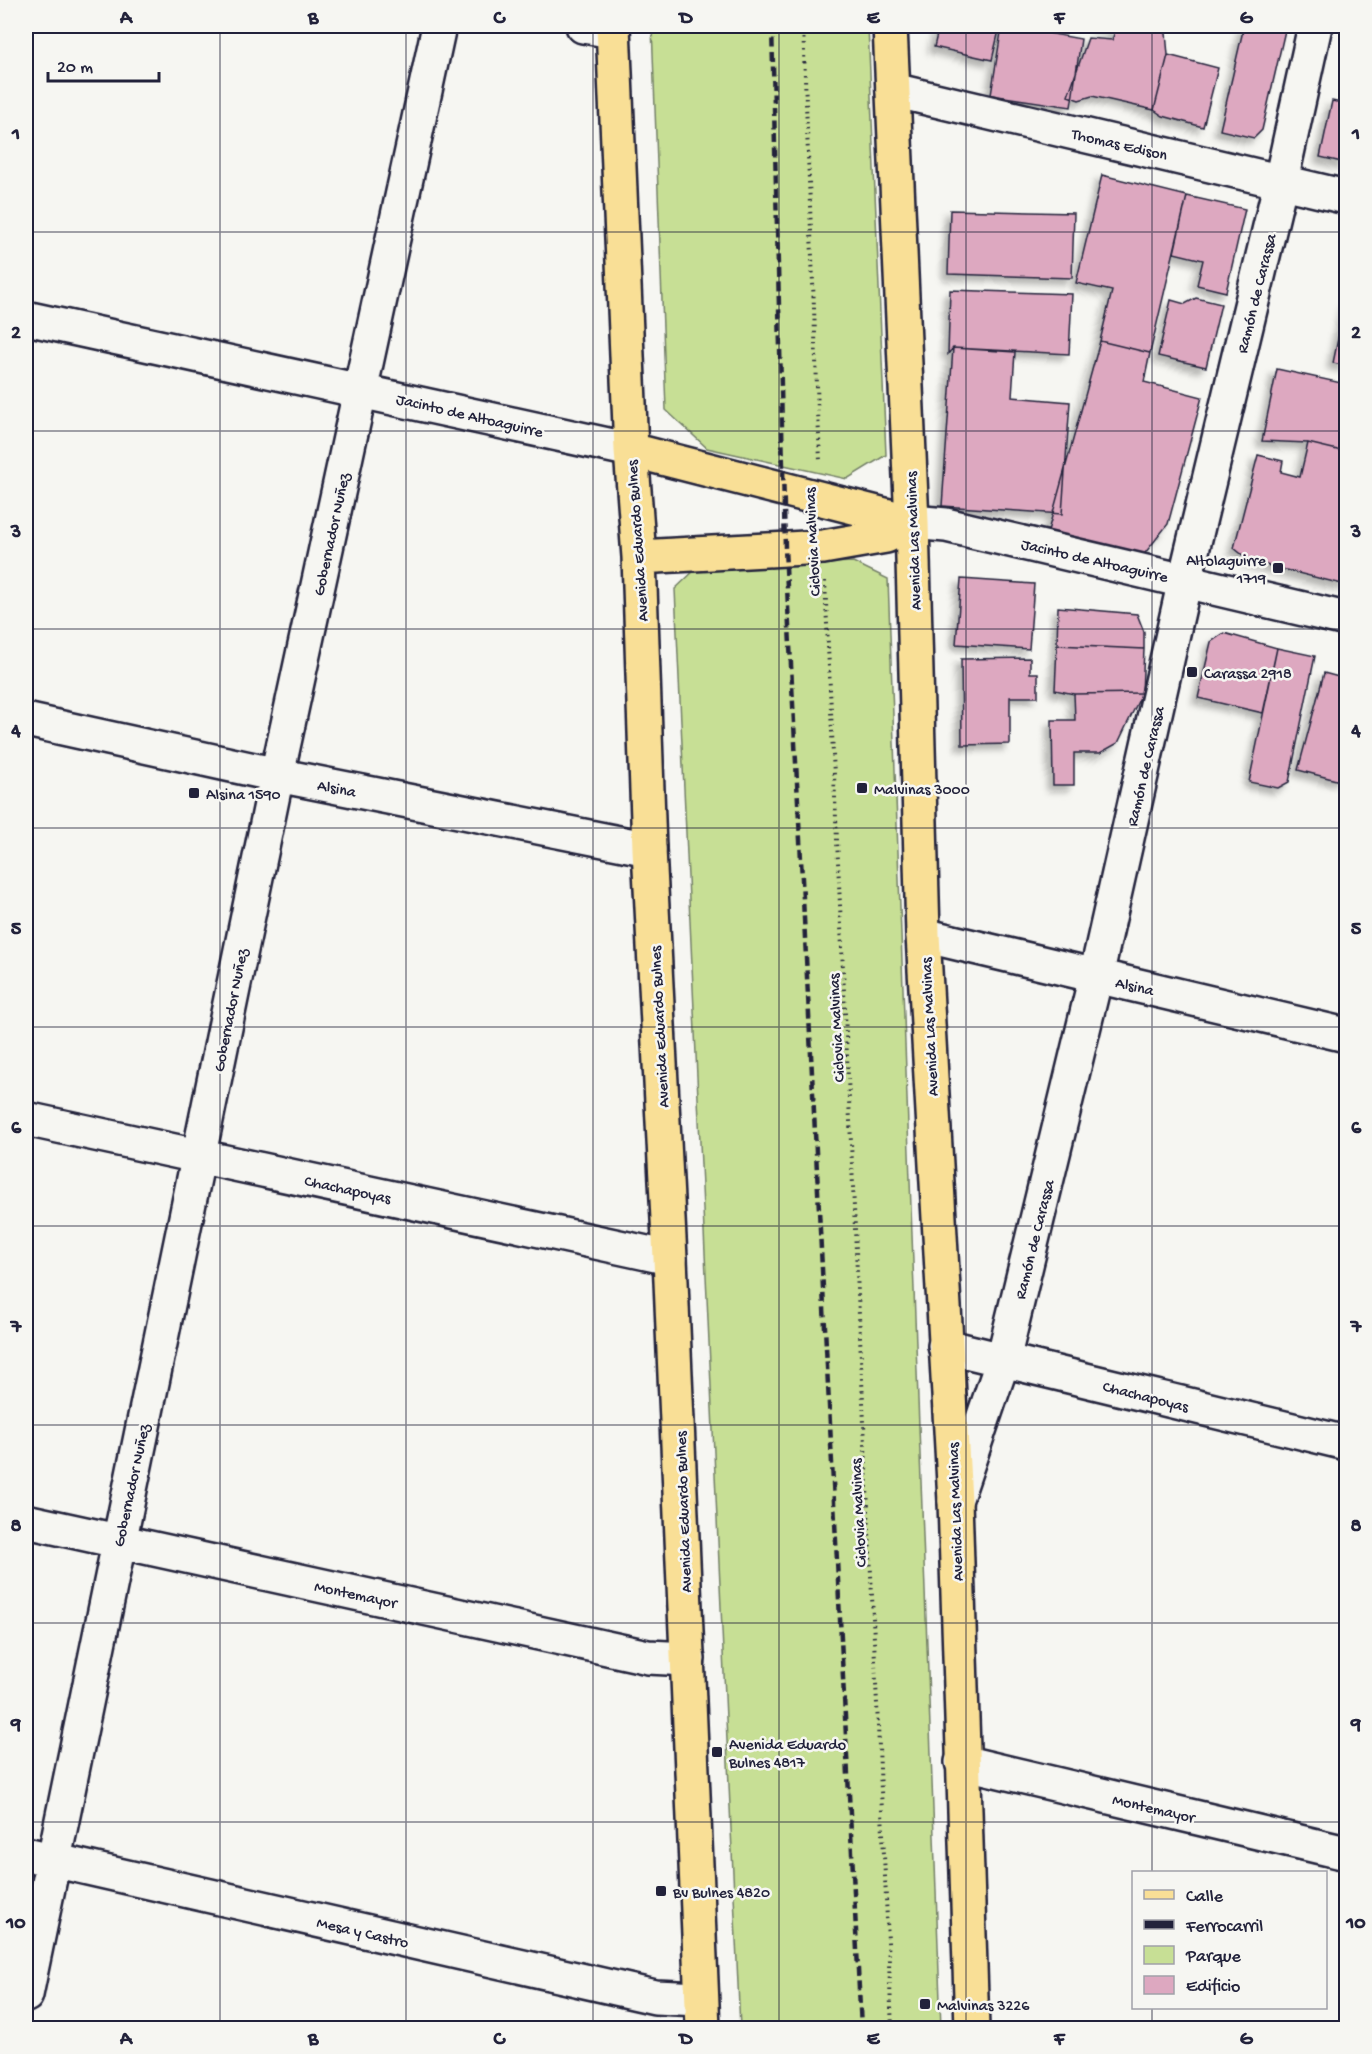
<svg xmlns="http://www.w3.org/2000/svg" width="1372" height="2054" viewBox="0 0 1372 2054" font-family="'Gochi Hand',sans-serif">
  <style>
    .green { fill: #c7df95; stroke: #748068; stroke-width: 1.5 }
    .building { fill: #dda8c0; stroke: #22223b; stroke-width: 1.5; filter: url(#shadow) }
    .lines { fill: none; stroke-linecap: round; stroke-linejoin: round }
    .minor-casing { stroke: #22223b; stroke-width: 38 }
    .major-casing { stroke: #22223b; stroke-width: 38 }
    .path { stroke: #22223b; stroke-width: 4; stroke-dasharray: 1.5 4.5; stroke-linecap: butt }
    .minor { stroke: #f6f6f2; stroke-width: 33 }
    .major { stroke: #f9df96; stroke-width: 33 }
    .rail { stroke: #22223b; stroke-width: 4.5; stroke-dasharray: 9 4.5; stroke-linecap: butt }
    .grid { fill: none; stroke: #22223b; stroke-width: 1.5; stroke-opacity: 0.55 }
    .poi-dot { fill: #22223b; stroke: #f6f6f2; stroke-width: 2 }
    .labels { text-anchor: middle; stroke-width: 5; stroke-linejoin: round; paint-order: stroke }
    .street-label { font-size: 16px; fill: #22223b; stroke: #f6f6f2 }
    .poi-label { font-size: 16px; fill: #22223b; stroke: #f6f6f2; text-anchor: start }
    .neatline { fill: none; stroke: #22223b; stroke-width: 2 }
    .grid-label { font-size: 20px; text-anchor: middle; font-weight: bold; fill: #22223b }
  </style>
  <defs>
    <filter id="shadow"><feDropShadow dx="-5.5" dy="5.5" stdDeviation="3" flood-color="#0004"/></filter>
  </defs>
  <rect width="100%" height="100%" fill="#f6f6f2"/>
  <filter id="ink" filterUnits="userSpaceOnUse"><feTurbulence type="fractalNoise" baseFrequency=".0167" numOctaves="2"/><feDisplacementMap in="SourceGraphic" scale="12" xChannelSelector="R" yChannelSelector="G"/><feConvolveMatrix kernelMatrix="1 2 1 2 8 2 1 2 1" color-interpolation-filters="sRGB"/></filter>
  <g filter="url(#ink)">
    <path class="green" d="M652,26h216l18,429 -39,24 -140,-31 -41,-38z
      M853,562l35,17 53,1449h-201l-65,-1439 22,-21z"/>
    <path class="building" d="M939,26h61l-8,34 -58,-13z
      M1002,26h46l-1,7 34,6 -10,68 -80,-12z
      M1095,26h18l2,5 -16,-3z
      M1117,26h30l19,7 2,22 -14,55 -62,-14 -13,4 -11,-4 20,-58 24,2z
      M1244,26h42l-24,104 -8,8 -34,-8z
      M1168,55l50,13 -15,59 -40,-11 -9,-6z
      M1332,101l14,3v59l-26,-6z
      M1102,175l85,21 -37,157 -50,-12 12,-50 -36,-8z
      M1187,196l58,13 -19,83 -29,-7 6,-25 -29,-7z
      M950,210l124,3 -2,65 -124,-4z
      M950,290l122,4 -3,60 -116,-6 -5,6z
      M1196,298l25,6 -15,63 -48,-11 13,-56 14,4z
      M1346,300v66l-13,-3z
      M1100,341l50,12 -6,29 58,15 -34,127 -26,33 -94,-26z
      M953,348l62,4 -3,45 58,5 -8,112 -120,-8z
      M1277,369l69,15v68l-38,-9 -46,-2z
      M1308,443l38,9v133l-96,-24 -16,-13 24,-93 25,6 -2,11 19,5z
      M961,579l73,5 -5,65 -73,-5z
      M1058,607l79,7 7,18v17l-87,-4z
      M1224,633l53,15 -14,65 -65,-15 13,-56z
      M1057,645l87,4 -2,44 -68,1 -19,-4z
      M1277,648l38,8 -26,126 -11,6 -29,-6z
      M1030,658v15h8v24h-28v47l-48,1 -1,-86z
      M1324,673l22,6v84l-6,18 -42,-11z
      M1142,693l-24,50 -18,10h-26v32h-21l-1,-65h23l-1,-26z"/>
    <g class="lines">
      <defs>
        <path id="minor" d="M583,26l30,5
          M893,90l453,107
          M26,318l605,132
          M912,522l34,3 400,94
          M26,720l251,55 372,74
          M923,935l423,100
          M26,1119l644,139
          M945,1346l401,97
          M955,1501l48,-141 93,-384 89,-396 96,-399 34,-155
          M26,1521l622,136 40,2
          M962,1762l384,91
          M26,1854l629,143 46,2
          M26,1995l251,-1220 162,-749"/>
        <path id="major" d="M613,26l18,424 8,107 10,292 21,409 33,770
          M890,26l22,496 11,413 32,566 17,527
          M631,450l281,72
          M639,557l184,-10 63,-11 26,-14"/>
      </defs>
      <use href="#minor" class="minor-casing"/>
      <use href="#major" class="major-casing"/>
      <path class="path" d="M803,26l17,436
        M825,581l67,1447"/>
      <use href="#minor" class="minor"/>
      <use href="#major" class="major"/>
      <path class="rail" d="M772,26l13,522 76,1480"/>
    </g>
  </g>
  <path class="grid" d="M220,26v2002M406,26v2002M593,26v2002M779,26v2002M966,26v2002M1152,26v1846M26,232h1320M26,431h1320M26,629h1320M26,828h1320M26,1027h1320M26,1226h1320M26,1425h1320M26,1623h1320M26,1822h1320M1152,2008v20"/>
  <g class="poi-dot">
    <rect x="1272" y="562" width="12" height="12" rx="3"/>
    <rect x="1186" y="666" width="12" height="12" rx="3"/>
    <rect x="856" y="782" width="12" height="12" rx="3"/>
    <rect x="188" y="787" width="12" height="12" rx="3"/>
    <rect x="711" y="1746" width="12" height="12" rx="3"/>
    <rect x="655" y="1885" width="12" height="12" rx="3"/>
    <rect x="919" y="1998" width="12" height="12" rx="3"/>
  </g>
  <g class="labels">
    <g class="street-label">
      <text transform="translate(1120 143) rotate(13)" y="6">Thomas Edison</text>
      <text transform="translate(1255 293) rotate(-76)" y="6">Ramón de Carassa</text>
      <text transform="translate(470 414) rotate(13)" y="6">Jacinto de Altoaguirre</text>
      <text transform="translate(330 534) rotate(-78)" y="6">Gobernador Nuñez</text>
      <text transform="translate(636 541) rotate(-94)" y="6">Avenida Eduardo Bulnes</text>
      <text transform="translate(912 541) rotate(-92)" y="6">Avenida Las Malvinas</text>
      <text transform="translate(811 542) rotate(-93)" y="6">Ciclovia Malvinas</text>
      <text transform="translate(1095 559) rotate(13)" y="6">Jacinto de Altoaguirre</text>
      <text transform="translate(1144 766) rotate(-77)" y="6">Ramón de Carassa</text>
      <text transform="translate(337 787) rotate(11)" y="6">Alsina</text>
      <text transform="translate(1135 985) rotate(13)" y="6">Alsina</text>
      <text transform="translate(229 1010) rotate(-79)" y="6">Gobernador Nuñez</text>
      <text transform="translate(658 1027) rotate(-93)" y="6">Avenida Eduardo Bulnes</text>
      <text transform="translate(928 1027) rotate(-93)" y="6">Avenida Las Malvinas</text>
      <text transform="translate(835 1028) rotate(-93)" y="6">Ciclovia Malvinas</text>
      <text transform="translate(348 1188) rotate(12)" y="6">Chachapoyas</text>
      <text transform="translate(1033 1239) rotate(-76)" y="6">Ramón de Carassa</text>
      <text transform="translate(1146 1395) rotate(14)" y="6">Chachapoyas</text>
      <text transform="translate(130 1485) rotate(-78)" y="6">Gobernador Nuñez</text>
      <text transform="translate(682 1512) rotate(-92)" y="6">Avenida Eduardo Bulnes</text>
      <text transform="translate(954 1512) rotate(-92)" y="6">Avenida Las Malvinas</text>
      <text transform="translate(857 1513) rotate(-93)" y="6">Ciclovia Malvinas</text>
      <text transform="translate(356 1593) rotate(12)" y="6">Montemayor</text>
      <text transform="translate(1154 1807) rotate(13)" y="6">Montemayor</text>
      <text transform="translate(363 1931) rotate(13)" y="6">Mesa y Castro</text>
    </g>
    <g class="poi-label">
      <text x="1266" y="565" text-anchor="end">Altolaguirre<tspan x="1266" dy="18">1719</tspan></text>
      <text x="1204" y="678">Carassa 2918</text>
      <text x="874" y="794">Malvinas 3000</text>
      <text x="206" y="799">Alsina 1590</text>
      <text x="729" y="1749">Avenida Eduardo<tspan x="729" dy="18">Bulnes 4817</tspan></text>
      <text x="673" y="1897">Bv Bulnes 4820</text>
      <text x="937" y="2010">Malvinas 3226</text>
    </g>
  </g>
  <rect width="1372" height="2054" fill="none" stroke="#f6f6f2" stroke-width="66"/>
  <rect x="1132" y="1871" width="195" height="138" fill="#f6f6f2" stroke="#a1a1a9" stroke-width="1.5"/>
  <rect x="1144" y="1890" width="30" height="9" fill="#f9df96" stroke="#a1a1a9" stroke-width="1.5"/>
  <text x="1186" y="1901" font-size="18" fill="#22223b">Calle</text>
  <rect x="1144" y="1920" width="30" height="9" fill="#22223b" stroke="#a1a1a9" stroke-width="1.5"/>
  <text x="1186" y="1931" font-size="18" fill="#22223b">Ferrocarril</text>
  <rect x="1144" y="1946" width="30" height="18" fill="#c7df95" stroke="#a1a1a9" stroke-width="1.5"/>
  <text x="1186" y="1961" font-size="18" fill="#22223b">Parque</text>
  <rect x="1144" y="1976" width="30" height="18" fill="#dda8c0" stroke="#a1a1a9" stroke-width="1.5"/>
  <text x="1186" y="1991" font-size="18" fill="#22223b">Edificio</text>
  <path d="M48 72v9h111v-9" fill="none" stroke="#22223b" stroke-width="3"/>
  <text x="57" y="72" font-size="18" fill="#22223b" stroke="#f6f6f2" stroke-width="4.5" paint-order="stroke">20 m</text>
  <rect x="33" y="33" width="1306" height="1988" class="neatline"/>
  <g class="grid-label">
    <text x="126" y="23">A</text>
    <text x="313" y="23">B</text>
    <text x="499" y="23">C</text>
    <text x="686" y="23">D</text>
    <text x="873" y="23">E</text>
    <text x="1059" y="23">F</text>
    <text x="1246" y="23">G</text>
    <text x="16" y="139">1</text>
    <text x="1356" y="139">1</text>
    <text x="16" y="338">2</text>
    <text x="1356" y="338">2</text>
    <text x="16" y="537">3</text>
    <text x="1356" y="537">3</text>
    <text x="16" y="736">4</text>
    <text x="1356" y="736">4</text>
    <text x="16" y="934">5</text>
    <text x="1356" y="934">5</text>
    <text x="16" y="1133">6</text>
    <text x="1356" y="1133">6</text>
    <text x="16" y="1332">7</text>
    <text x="1356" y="1332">7</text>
    <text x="16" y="1531">8</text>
    <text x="1356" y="1531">8</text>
    <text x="16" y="1730">9</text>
    <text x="1356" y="1730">9</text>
    <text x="16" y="1928">10</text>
    <text x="1356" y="1928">10</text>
    <text x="126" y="2044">A</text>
    <text x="313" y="2044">B</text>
    <text x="499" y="2044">C</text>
    <text x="686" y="2044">D</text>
    <text x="873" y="2044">E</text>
    <text x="1059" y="2044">F</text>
    <text x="1246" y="2044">G</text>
  </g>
</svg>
